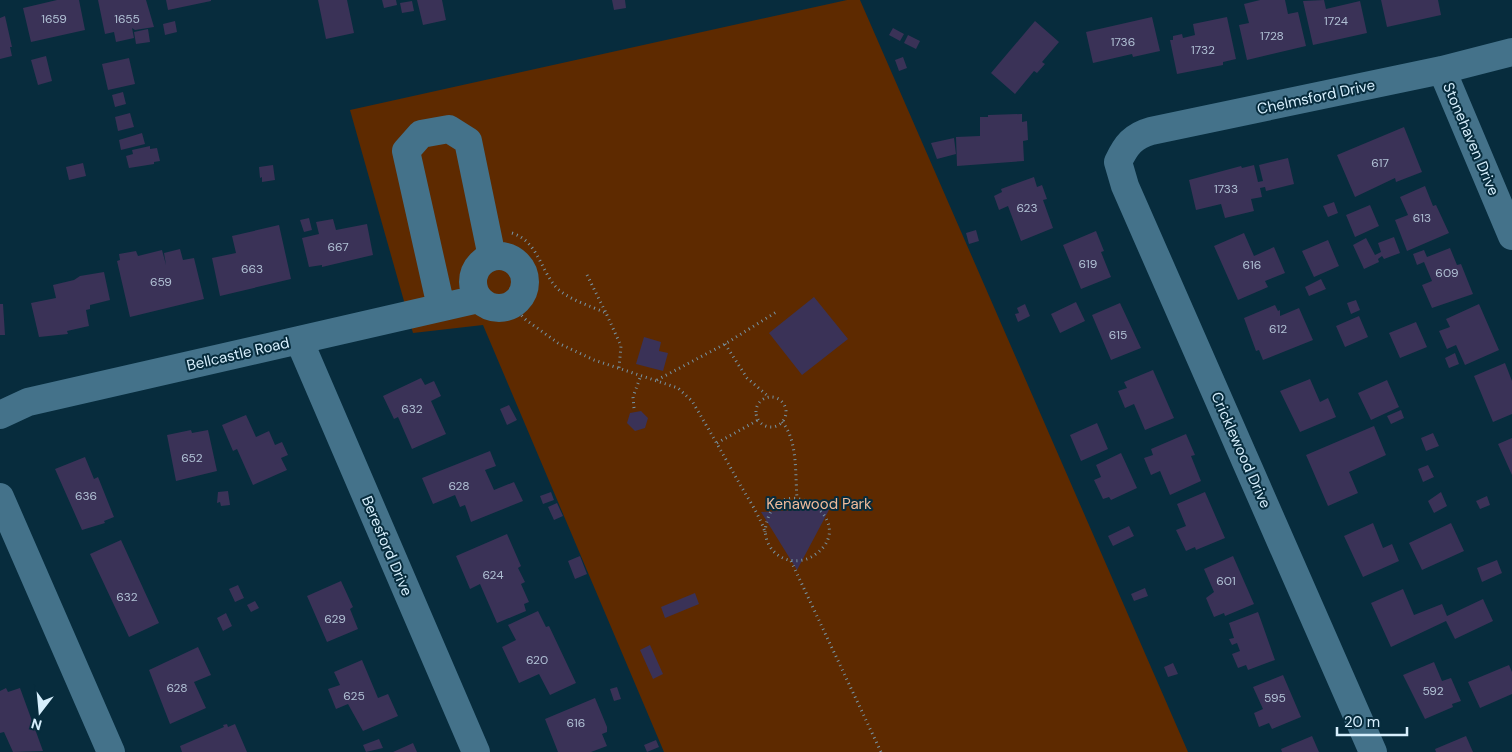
<svg xmlns="http://www.w3.org/2000/svg" width="1512" height="752" viewBox="0 0 1512 752" font-family="'DM Sans',sans-serif">
  <style>
    .green { fill: #5e2a00 }
    .building { fill: #3a3257 }
    .lines { fill: none; stroke-linecap: round; stroke-linejoin: round }
    .path { stroke: #7795a4; stroke-width: 3; stroke-dasharray: 1 4; stroke-linecap: butt }
    .minor { stroke: #44728a; stroke-width: 28 }
    .labels { text-anchor: middle; stroke-width: 4; stroke-linejoin: round; paint-order: stroke }
    .number-label { font-size: 12px; fill: #b0c0d4 }
    .street-label { font-size: 15px; fill: #d7effd; stroke: #072c3d }
    .park-label { font-size: 15px; fill: #efbb9b; stroke: #072c3d }
  </style>
  <rect width="100%" height="100%" fill="#072c3d"/>
  <path class="green" d="M847,0h13l328,752h-524l-181,-427 -70,8 -63,-223z"/>
  <path class="building" d="M57,0h22l6,30 -54,12 -8,-34z
    M98,0h48l8,27 -19,3 -3,-2 2,10 -18,4 -2,-10 -9,2z
    M166,0h45v1l-43,9z
    M318,0h29l7,33 -28,6z
    M382,0h14l1,5 -13,3z
    M417,0h25l4,20 -23,5z
    M612,0h13l1,8 -12,2z
    M1260,0h25l3,14 10,-2 8,34 -59,14 -8,-35 10,-2 -5,-19z
    M1324,0l2,9 34,-8 7,32 -54,12 -10,-44z
    M1381,0h57l3,15 -54,12z
    M412,1l2,10 -12,2 -2,-10z
    M5,16l7,31h-2l2,9 -12,3v-41z
    M1152,17l8,34 -27,6 -1,-3 -39,9 -7,-31z
    M1227,17l9,42 -13,3v3l-46,9 -7,-34h3v-4l9,-2 1,4 12,-3 -2,-11z
    M175,21l2,11 -12,3 -2,-11z
    M1035,21l24,21 -17,20 3,2 -8,9 -3,-2 -19,23 -24,-21z
    M893,28l11,6 -4,7 -11,-6z
    M148,29l2,13 -14,2 -2,-12z
    M908,35l12,6 -4,8 -12,-6z
    M46,56l6,25 -14,4 -7,-25z
    M903,57l4,11 -8,3 -4,-11z
    M129,58l6,26 -27,6 -6,-26z
    M123,92l3,12 -11,3 -3,-12z
    M130,113l4,14 -16,4 -3,-14z
    M1022,114v8l5,-1 1,19 -5,1 1,20 -67,5 -1,-29 24,-1v-19h8v-2z
    M1404,127l18,45 -26,10 -1,-4 -40,19 -18,-42z
    M142,133l3,11 -24,6 -2,-10z
    M954,138l2,16 -19,5 -6,-16z
    M150,146v3l7,-1 3,13 -6,1v2l-25,4 -3,-12 7,-2 -1,-4z
    M1288,158l6,26 -28,7 -1,-4 -5,1 2,9 -11,2 3,12 -29,7 -4,-14 -25,6 -7,-30 52,-14 1,2 12,-3 4,17 5,-1 -4,-16z
    M83,163l3,13 -17,4 -3,-13z
    M273,165l2,15 -13,2v-5l-2,1 -1,-11z
    M1034,177l3,10 5,-2 5,14 -4,1 10,28 -32,13 -13,-35 -9,4 -5,-14 8,-4 -1,-3z
    M1425,186l8,20 3,-1 13,28 -42,18 -12,-31 13,-5 -8,-18z
    M1334,202l4,11 -10,4 -5,-11z
    M1370,205l9,21 -24,11 -9,-22z
    M309,218l3,12 -8,2 -4,-12z
    M333,219l3,11 31,-6 6,31 -51,12v-2l-13,2 -7,-29 17,-4 -3,-12z
    M279,225l12,54 -71,17 -8,-38 24,-5 -4,-17z
    M976,230l3,11 -10,3 -3,-11z
    M1096,231l8,20 -3,1 10,25 -30,12 -18,-44z
    M1244,233l10,23 20,-9 11,26 -20,8 3,6 -30,13 -24,-54z
    M1394,237l6,16 -16,6 -2,-3 -4,3 1,3 -15,7 -11,-24 13,-7 9,17 6,-3 -3,-9z
    M1328,240l11,26 -25,11 -12,-26z
    M1450,248l7,17 4,-1 12,30 -41,14 -10,-23 10,-4 -8,-19 -7,3 -4,-11 11,-4 3,7z
    M180,249l3,11 11,-2 10,41 -74,18 -13,-56 3,-1 -1,-6 17,-3 2,5 24,-6 4,15 -2,-12z
    M104,272l6,28 -20,5v4l-4,1 3,16 -22,5 1,3 -29,3 -8,-34 25,-5 -3,-13 21,-5 6,-4z
    M1321,279l5,10 -17,7 -4,-9z
    M814,297l34,42 -46,36 -33,-42z
    M1356,300l4,10 -9,4 -4,-11z
    M1076,302l9,19 -25,12 -9,-19z
    M1120,303l21,45 -30,12 -19,-45z
    M0,304h3l2,31h-5z
    M1025,304l5,12 -12,6 -3,-8 4,-1 -2,-5z
    M1479,304l20,46 -34,15 -9,-20 -9,4 -8,-18 11,-4 -4,-8z
    M1275,305l3,6 2,-1v6l19,-8 14,32 -50,20 -4,-10 -3,1 -12,-33z
    M1359,316l9,21 -23,10 -9,-21z
    M1416,322l11,25 -27,11 -11,-25z
    M644,337l17,5 -2,9 9,2 -5,18 -27,-7z
    M1455,353l4,11 -10,4 -4,-10z
    M1505,363l7,18v33l-19,8 -19,-46z
    M1153,370l21,48 -29,12 -11,-26 -9,4 -7,-17 9,-3 -3,-6z
    M421,378l4,7 9,-4 7,15 -10,5 15,33 -34,15 -14,-32 -4,2 -11,-23z
    M1310,379l10,23 8,-4 8,19 -36,15 -20,-41z
    M1387,380l12,27 -28,13 -13,-27z
    M509,405l8,15 -10,5 -7,-16z
    M1401,410l3,8 -13,6 -4,-8z
    M641,411l7,7 -3,10 -10,3 -8,-8 3,-10z
    M246,415l10,22 13,-6 6,14 7,-3 6,13 -7,3 6,12 -34,15 -16,-36 -4,2 -11,-26z
    M1097,423l11,26 -27,12 -11,-26z
    M1374,426l12,29 -37,17 9,21 -30,13 -22,-51z
    M191,430l1,3 16,-3 9,41 -41,10 -9,-46z
    M1433,433l6,13 -13,5 -5,-13z
    M1186,434l9,21 -4,1 10,25 -31,14 -10,-24 -9,4 -7,-17 9,-3 -2,-6z
    M1512,438v37l-14,-31z
    M490,451l6,15 -11,4 9,20 20,-8 9,19 -52,21 -6,-17 -5,2 -5,-12 -22,9 -11,-26z
    M1121,453l16,35 -26,12 -2,-3 -6,2 -9,-19 7,-3 -5,-12z
    M85,457l9,22 4,-2 16,40 -10,4 1,2 -23,7 -27,-61z
    M1428,465l6,12 -11,5 -5,-13z
    M228,491l2,14 -9,1 -1,-4 -3,1 1,-11z
    M551,492l3,8 -11,4 -3,-8z
    M1205,492l20,46 -29,12 -1,-3 -9,4 -10,-21 10,-4 -9,-22z
    M1441,492l6,14 -13,7 -6,-12z
    M1487,496l3,9 -10,4 -4,-8z
    M557,503l6,13 -9,4 -6,-13z
    M830,508l-33,62 -36,-58z
    M1373,523l10,25 9,-4 7,17 -36,16 -19,-41z
    M1451,523l13,28 -42,19 -13,-27z
    M1129,526l5,10 -21,10 -5,-10z
    M507,534l14,32 -3,2 7,14 -4,2 8,18 -5,2 2,7 -29,12 -17,-39 -10,5 -14,-33z
    M121,540l38,83 -30,14 -39,-83z
    M580,556l7,18 -12,5 -7,-18z
    M1233,556l21,48 -29,12 -1,-3 -10,4 -8,-19 8,-6 -10,-23z
    M1497,560l5,13 -20,9 -5,-14z
    M341,581l12,26 -3,2 8,20 -31,13 -20,-46z
    M238,585l6,13 -9,4 -6,-13z
    M1145,588l3,8 -14,5 -3,-7z
    M1403,589l11,26 28,-11 5,12 36,-17 10,22 -38,18 -9,-18 -55,26 -20,-44z
    M695,593l4,11 -34,14 -4,-11z
    M255,601l4,7 -8,4 -4,-7z
    M538,611l8,16 3,-1 27,57 -26,12 -11,-21 -20,9 -17,-36 14,-7 -8,-15z
    M1258,612l17,48 -27,10 -2,-5 -8,3 -6,-14 8,-3 -3,-8 -5,2 -3,-6 5,-1 -5,-15z
    M226,613l6,13 -9,5 -6,-13z
    M650,645l13,29 -10,5 -13,-29z
    M198,647l13,28 -17,7 12,26 -36,16 -21,-54z
    M362,660l16,38 10,-4 10,22 -35,15 -15,-27 -12,5 -8,-20 12,-4 -6,-13z
    M1434,662l8,19 9,-3 10,23 -9,3 1,3 -28,12 -22,-44z
    M1173,663l5,11 -10,3 -4,-10z
    M1509,665l3,7v22l-32,14 -12,-26z
    M1283,675l18,42 -29,12 -3,-6 -10,4 -5,-14 9,-4 -10,-22z
    M617,687l4,12 -7,2 -4,-12z
    M6,688l2,4 12,-4 23,63 -30,1 -9,-20 -4,1v-42z
    M595,698l12,29v5l-5,2 5,12 -16,6h-33l-13,-33z
    M227,724l1,3 7,-3 12,28h-65l-2,-6 44,-19 -1,-2z
    M1312,736l7,16h-37l-1,-3z
    M1466,736l7,16h-37l-1,-3z
    M379,739l4,9 -17,4 -3,-7z
    M656,740l3,7 -12,5 -3,-7z
    M413,743l4,9h-24z"/>
  <g class="lines">
    <path class="path" d="M512,233c25,8 28,35 43,53 11,13 36,20 51,27l15,33 -2,22
      M587,275l19,38
      M511,305l15,15 32,23 36,17 84,28 14,13c16,27 31,53 46,80 9,16 21,33 27,51 1,3 1,7 3,11 9,19 32,23 48,11 47,-35 -44,-93 -51,-22
      M725,344l22,34 22,19
      M657,380l68,-36 53,-33
      M756 412a15 15 0 1 1 30 0a15 15 0 1 1-30 0Z
      M634,408l-1,-11 8,-22
      M782,422c16,18 13,52 15,76
      M717,443l41,-23
      M791,561l90,191"/>
    <path class="minor" d="M1442,70l70,166
      M473 282a26 26 0 1 1 52 0a26 26 0 1 1-52 0Z
      M441,307l-35,-156 15,-17 28,-5 19,12 24,116
      M299,340l177,412
      M0,415l28,-13 450,-103
      M0,497l111,255
      M1373,752l-248,-566 -7,-24c8,-17 15,-26 33,-31l291,-61 70,-18"/>
  </g>
  <g class="labels">
    <g class="number-label">
      <text x="54" y="23">1659</text>
      <text x="127" y="23">1655</text>
      <text x="1336" y="25">1724</text>
      <text x="1272" y="40">1728</text>
      <text x="1123" y="46">1736</text>
      <text x="1203" y="54">1732</text>
      <text x="1380" y="167">617</text>
      <text x="1226" y="193">1733</text>
      <text x="1027" y="212">623</text>
      <text x="1422" y="222">613</text>
      <text x="338" y="251">667</text>
      <text x="1088" y="268">619</text>
      <text x="1252" y="269">616</text>
      <text x="252" y="273">663</text>
      <text x="1447" y="277">609</text>
      <text x="161" y="286">659</text>
      <text x="1278" y="333">612</text>
      <text x="1118" y="339">615</text>
      <text x="412" y="413">632</text>
      <text x="192" y="462">652</text>
      <text x="459" y="490">628</text>
      <text x="86" y="500">636</text>
      <text x="493" y="579">624</text>
      <text x="1226" y="585">601</text>
      <text x="127" y="601">632</text>
      <text x="335" y="623">629</text>
      <text x="537" y="664">620</text>
      <text x="177" y="692">628</text>
      <text x="1433" y="695">592</text>
      <text x="354" y="700">625</text>
      <text x="1275" y="702">595</text>
      <text x="576" y="727">616</text>
    </g>
    <g class="street-label">
      <text transform="translate(1316 97) rotate(-12)" y="5">Chelmsford Drive</text>
      <text transform="translate(1471 139) rotate(67)" y="5">Stonehaven Drive</text>
      <text transform="translate(238 354) rotate(-13)" y="5">Bellcastle Road</text>
      <text transform="translate(1241 450) rotate(66)" y="5">Cricklewood Drive</text>
      <text transform="translate(387 546) rotate(67)" y="5">Beresford Drive</text>
    </g>
    <g class="park-label">
      <text x="819" y="509">Kenawood Park</text>
    </g>
  </g>
  <g transform="translate(40 712) rotate(196)" stroke="#072c3d" stroke-width="4" paint-order="stroke">
  <path d="M0-4L9 19L0 12L-9 19Z" fill="#d7effd"/>
  <text y="-8" font-size="14" font-weight="bold" text-anchor="middle" fill="#d7effd">N</text>
  </g>
  <path d="M1337 727v8h70v-8" fill="none" stroke="#d7effd" stroke-width="2.5"/>
  <text x="1344" y="727" font-size="15" fill="#d7effd" stroke="#072c3d" stroke-width="4" paint-order="stroke">20 m</text>
</svg>
